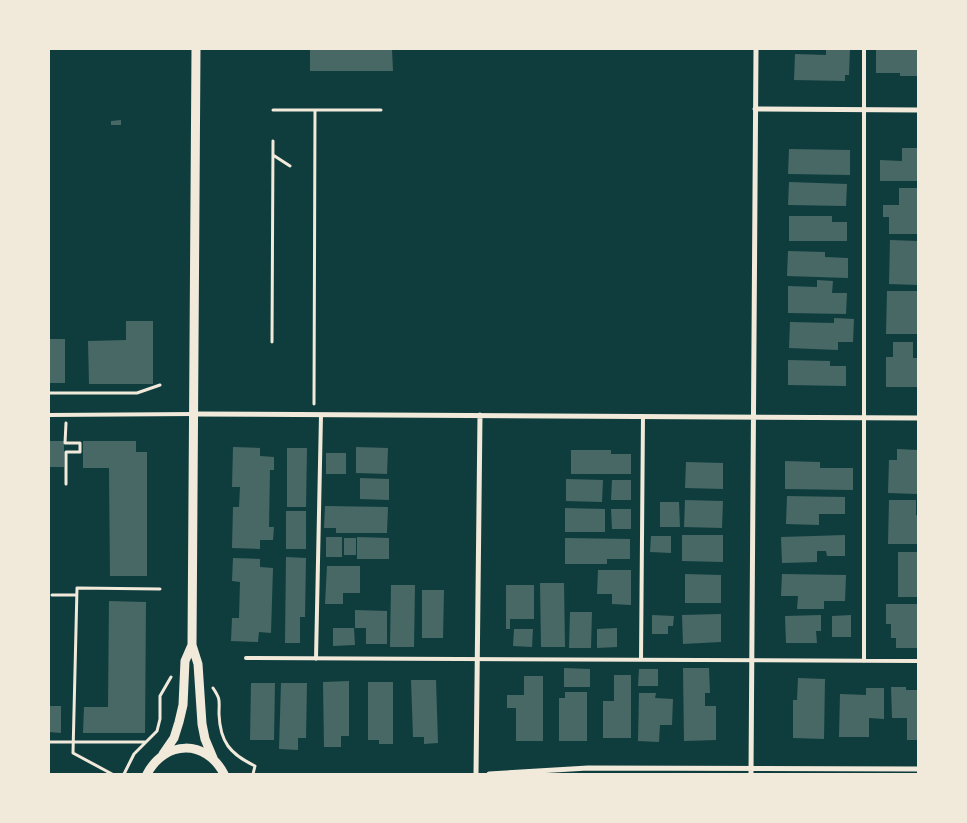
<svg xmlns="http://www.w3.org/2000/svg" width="967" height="823" viewBox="0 0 967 823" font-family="Barlow,sans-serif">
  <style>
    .building { fill: #486865 }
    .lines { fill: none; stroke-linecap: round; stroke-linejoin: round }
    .path { stroke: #f1e9da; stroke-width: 3 }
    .service { stroke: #f1e9da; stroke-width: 4 }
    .minor { stroke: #f1e9da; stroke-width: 5 }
    .tertiary { stroke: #f1e9da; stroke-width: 9 }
  </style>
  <rect width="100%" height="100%" fill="#0f3d3e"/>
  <path class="building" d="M310,49h82l1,22h-83z
    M826,49h24l-1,26h-4v6l-51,-1 1,-26 31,1z
    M876,50h42v26h-18v-3h-24z
    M121,120v5h-10v-4z
    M902,148h15l1,33h-38v-21l22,1z
    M789,149l61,1v25l-62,-1z
    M789,182l58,2 -1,22 -58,-1z
    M899,188h19v46h-29v-17h-6v-12h16z
    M789,216h43v6h15v19h-58z
    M890,240l28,1v44l-29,-1z
    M788,251l37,1v5l23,1v20l-61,-2z
    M817,280l16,1 -1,12h15l-1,21 -58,-1v-27l29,1z
    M887,291h30l1,43h-32z
    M834,318l20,1 -1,23h-15v8l-49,-2 1,-26 44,1z
    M126,321h27v63h-64l-1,-43 38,-1z
    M49,339h16v44h-16z
    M893,342h20v16h5v29h-32v-30h7z
    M788,360l42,1v5h16v20l-58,-1z
    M49,441h15v26h-15z
    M83,441h53v11h11v124h-37l-1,-108h-26z
    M233,447l27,1v8l14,1v13h-4l-1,57h5l-1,13h-13v9l-28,-1 1,-41h6l1,-20h-8z
    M356,447l32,1 -1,26 -31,-1z
    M287,448h20l-1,59h-19z
    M897,449l21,1 -1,44 -29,-1 1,-33h8z
    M571,450h40v4h20v20h-60z
    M326,453h20v21h-20z
    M785,461l35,1v6h33v22l-68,-1z
    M686,462l37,1v26l-38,-1z
    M360,478l29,1v21l-29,-1z
    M566,479l37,1 -1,22 -36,-1z
    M612,480h19v20h-20z
    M787,496l58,1v17h-26v11l-33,-1z
    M685,500l38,1 -1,27 -38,-1z
    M889,500h27v15l2,1v28h-30z
    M660,502h19l1,25h-20z
    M325,506l63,1 -1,26h-51v-5h-12z
    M565,508l40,1v23h-40z
    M611,509h20v20h-19z
    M286,511h20v38h-20z
    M682,535h41v27l-41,-1z
    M845,535v21h-18l-1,-5h-9v11l-35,1 -1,-26z
    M651,536h20v17l-21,-1z
    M326,537h16v20h-16z
    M357,537l32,1v21h-32z
    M344,538h12v17h-12z
    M565,538l65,1v20h-23v5h-42z
    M898,552h19l1,45h-20z
    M286,557l20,1 -1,59h-5v26h-15z
    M233,558l27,1v8l13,1 -2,65 -12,-1 -1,10 -27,-1 1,-23h7l1,-36 -8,-1z
    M327,566h33v27h-17v11h-18z
    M598,570h33v35l-19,-1v-10h-15z
    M685,574l36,1v28h-36z
    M782,574l64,1 -1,26h-21v8h-27l1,-13h-17z
    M540,583h24l1,64h-24z
    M391,585h24l-1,62h-24z
    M506,585h28v34h-24v10h-4z
    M422,590h22l-1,48h-21z
    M109,601l37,1 -1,131h-62l1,-26h24z
    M886,604h31l1,44h-22v-10h-5v-14h-5z
    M355,610l32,1v33h-21v-16h-11z
    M570,612h22l-1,36h-22z
    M721,614v28l-38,2 -1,-29z
    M652,615l22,1 -1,10h-5v8h-16z
    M821,615v16h-5l1,12h-31l-1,-27z
    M851,615v22h-19v-21z
    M333,628h21l1,17 -22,1z
    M617,628v19l-20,1v-19z
    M514,629h19l-1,18 -19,-1z
    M564,668l26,1v18h-26z
    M683,668h26l1,25h-5v13h11v34l-32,1z
    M639,669h19v17h-20z
    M614,675h17v63h-28v-37h11z
    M524,676h19v65h-27v-33h-9v-13h17z
    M798,678l27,1 -1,60 -31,-1v-38h4z
    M411,680h25l2,63 -14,1v-7h-11z
    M349,681v55h-8v11h-17l-1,-65z
    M368,682h25v62h-14v-4h-11z
    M251,683h24l-1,57h-24z
    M281,683h26l-1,55h-8v12l-19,-1z
    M891,687h15v3h12v50h-11v-22h-15z
    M866,688h18v31l-15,-1v19h-30l1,-43 26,1z
    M565,692h22v49h-28v-43h6z
    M639,693h17l-1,5 18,1 -1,26h-12l-1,17 -21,-1z
    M49,706h12v27l-12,-1z"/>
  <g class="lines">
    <path class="path" d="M273,110h108
      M273,155l17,11
      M272,342l1,-201
      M49,393h88l23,-8
      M314,404l1,-294
      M66,423l-1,20h15v9h-14v32
      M52,595h24
      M213,688c8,12 6,12 6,26 1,28 11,40 36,52l-2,8
      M49,742h96
      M112,774l-39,-21 4,-165 83,1
      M124,774l10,-20 23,-23 3,-12v-23l11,-19"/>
    <path class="service" d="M49,415l145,-1
      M246,658l672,3
      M316,659l5,-244
      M641,660l2,-244
      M864,661v-612"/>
    <path class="minor" d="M755,109l163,1
      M194,414l724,4
      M476,774l4,-359
      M489,774l99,-6 330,1
      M751,774l5,-725"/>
    <path class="tertiary" d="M196,49l-4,596 6,19 4,60 3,15 8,19
      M163,754l11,-16 5,-16 4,-17 2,-44 7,-16
      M147,774c18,-34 59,-35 77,0"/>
  </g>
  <rect width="967" height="823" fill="none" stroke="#f1e9da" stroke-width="100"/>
</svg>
